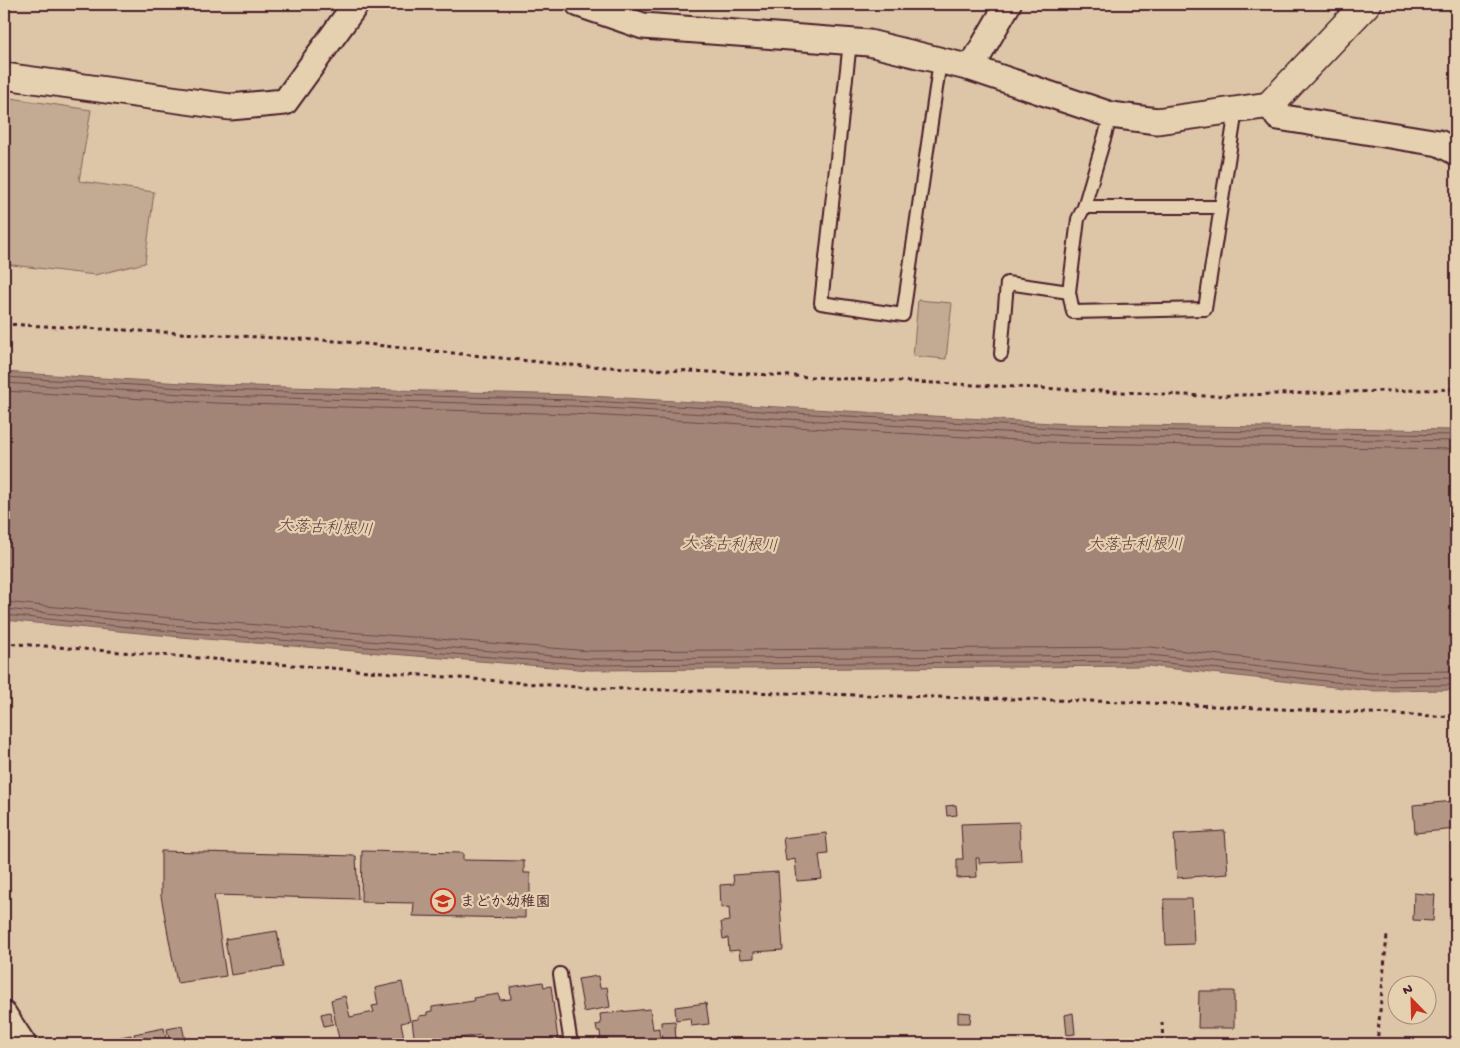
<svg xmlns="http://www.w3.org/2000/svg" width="1460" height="1048" viewBox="0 0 1460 1048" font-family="'Gochi Hand','Klee One',sans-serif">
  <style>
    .green { fill: #c3aa92; stroke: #86645e }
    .water { fill: #a38577; stroke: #7f5c59 }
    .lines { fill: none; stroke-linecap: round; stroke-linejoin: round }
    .shore { stroke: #6e4849; stroke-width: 1 }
    .building { fill: #b39784; stroke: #4a1f2b }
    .service-casing { stroke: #4a1f2b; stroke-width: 16 }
    .minor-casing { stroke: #4a1f2b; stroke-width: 29 }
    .tertiary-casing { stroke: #4a1f2b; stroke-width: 31 }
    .path { stroke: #4a1f2b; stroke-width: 3; stroke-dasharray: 4 4; stroke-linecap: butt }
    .service { stroke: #e5d0af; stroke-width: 12 }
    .minor { stroke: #e5d0af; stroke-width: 25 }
    .tertiary { stroke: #e5d0af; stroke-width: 28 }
    .labels { text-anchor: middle; stroke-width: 4.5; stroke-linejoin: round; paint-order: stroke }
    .poi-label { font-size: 15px; font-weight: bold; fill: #4a1f2b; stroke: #e5d0af; text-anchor: start }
    .water-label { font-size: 16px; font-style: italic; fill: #60383e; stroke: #e5d0af }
  </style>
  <rect width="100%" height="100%" fill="#dcc6a7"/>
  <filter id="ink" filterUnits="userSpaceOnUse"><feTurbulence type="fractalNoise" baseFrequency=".02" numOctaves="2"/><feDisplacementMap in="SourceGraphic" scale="10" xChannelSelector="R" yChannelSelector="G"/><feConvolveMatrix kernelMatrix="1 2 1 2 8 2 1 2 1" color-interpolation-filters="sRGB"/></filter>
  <g filter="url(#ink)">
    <path class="green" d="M4,97l87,13 -12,71 75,11 -9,71 -50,12 -91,-11z
      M918,300l34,3 -6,56 -33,-3z"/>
    <path class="water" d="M4,372l211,13 358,10 496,29 387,6v260l-86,1 -221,-25 -559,4 -409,-33 -177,-17z"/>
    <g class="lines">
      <path class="shore" d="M4,377l211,13 358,10 496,29 387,6
        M4,383l211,13 358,10 496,30 387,5
        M4,391l211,12 357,11 496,29 388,6
        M4,602l178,17 408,32 560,-4 221,25 85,-1
        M4,609l178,17 408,33 560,-4 221,24 85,-1
        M4,615l177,17 409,33 559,-4 221,25 86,-1"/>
    </g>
    <path class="building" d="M1454,801l2,28 -41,4 -2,-28z
      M956,805l1,10 -10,1 -1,-10z
      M1019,822l2,39 -42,2v-5h-3l1,19 -20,1v-19h6l-2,-35z
      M1225,831l3,43 -51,4 -3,-44z
      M826,833l2,21 -9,1 3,24 -25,2 -2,-22 -9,2 -3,-23z
      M161,851l195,5 2,43 -144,-4 12,81 -49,7 -16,-87z
      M362,851l101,2v7l61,1v12h6v21h-5v24l-112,-2 1,-13 -53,-1z
      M778,872l5,78 -29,2v6l-14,1 -1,-9 -10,1 -1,-13 -5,1 -2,-17 9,-1 -1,-14 -8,1 -1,-23 14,-1 -1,-9z
      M1414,893l21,2 -2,26 -20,-1z
      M1164,899h28l2,45 -28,1z
      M277,931l6,36 -52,8 -6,-36z
      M598,976l2,12 7,-1 3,20 -26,5 -6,-33z
      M402,982l8,39 -9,2 3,15 -30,6h-34l-9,-44 14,-4 5,21 24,-5 -2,-6 6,-1 -3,-17z
      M543,982l1,5 7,-1 7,54 4,-1 1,5h-81l-1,-9 -66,9 -3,-24 7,-1v-3l8,-1v-3l5,-1v-4l42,-6 -1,-3 26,-4 1,6 11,-1 -1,-12z
      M1199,991h35v37h-36z
      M706,1003l3,21 -18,2 -1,-8 -14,2 -1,-13z
      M650,1009l3,20 6,-1 1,16 -59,-1 -1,-12h-3l-1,-6 5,-1 -1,-10z
      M330,1012l3,12 -9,2 -3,-12z
      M958,1012l13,1 -1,10h-12z
      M1073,1013l2,21 -8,1 -2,-20z
      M675,1021l1,23h-14l-1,-22z
      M182,1026l4,18h-16l-3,-15z
      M164,1028l3,16h-31l-2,-10z
      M131,1035l2,9h-33v-3z
      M96,1040l1,4h-20z"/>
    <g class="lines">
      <defs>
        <path id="service" d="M850,42l-29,261 82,12 37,-254
          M1111,115l-27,92 -6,12 -9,73 4,20 132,-3 31,-199
          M1084,207h137
          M1001,354l6,-71 62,9
          M560,974l11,70"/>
        <path id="minor" d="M579,4l64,22 226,17 102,25 140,47 46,6 113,-16 8,12 161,26 17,9
          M971,68l37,-64
          M4,76l226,31 55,-5 71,-98
          M4,1015l19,29"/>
        <path id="tertiary" d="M1270,105l96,-101"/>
      </defs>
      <use href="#service" class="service-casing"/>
      <use href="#minor" class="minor-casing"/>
      <use href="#tertiary" class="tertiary-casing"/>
      <path class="path" d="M4,324l333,17 231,24 407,20 230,11 251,-7
        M4,643l586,45 537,14 329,15
        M1162,1022l1,22
        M1377,1044l10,-109"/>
      <use href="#service" class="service"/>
      <use href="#minor" class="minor"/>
      <use href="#tertiary" class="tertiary"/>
    </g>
  </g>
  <defs>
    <symbol id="school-ring" viewBox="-11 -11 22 22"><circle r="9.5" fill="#e5d0af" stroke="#c8321e" stroke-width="1.5"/><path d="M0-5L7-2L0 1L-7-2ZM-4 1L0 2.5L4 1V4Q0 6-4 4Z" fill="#c8321e"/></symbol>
  </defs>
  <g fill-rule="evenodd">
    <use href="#school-ring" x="429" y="887" width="28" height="28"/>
  </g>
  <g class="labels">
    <g class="poi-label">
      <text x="460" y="906">まどか幼稚園</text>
    </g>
    <g class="water-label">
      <text transform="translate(325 526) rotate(3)" y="6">大落古利根川</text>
      <text transform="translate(730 543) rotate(2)" y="6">大落古利根川</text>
      <text x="1135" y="549">大落古利根川</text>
    </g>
  </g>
  <rect width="1460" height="1048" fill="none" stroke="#e5d0af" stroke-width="20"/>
  <rect x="10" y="10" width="1440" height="1028" fill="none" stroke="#4a1f2b" stroke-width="2" filter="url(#ink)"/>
  <g transform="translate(1412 1000) rotate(337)"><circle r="24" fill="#e5d0af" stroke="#a7897a"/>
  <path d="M0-4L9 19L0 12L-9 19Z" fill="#c8321e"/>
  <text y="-8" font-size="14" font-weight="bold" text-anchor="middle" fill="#4a1f2b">N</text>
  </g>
</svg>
